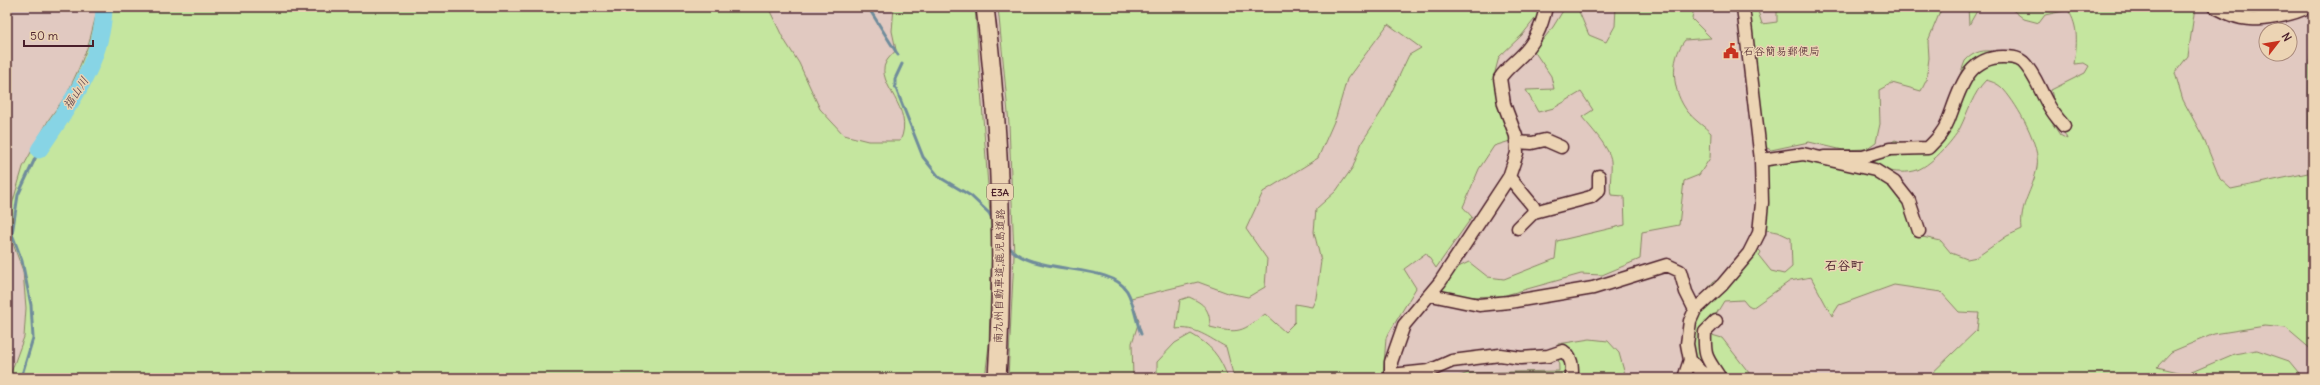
<svg xmlns="http://www.w3.org/2000/svg" width="2320" height="385" viewBox="0 0 2320 385" font-family="Delius,'Klee One',sans-serif">
  <style>
    .green { fill: #c5e69f; stroke: #888265 }
    .lines { fill: none; stroke-linecap: round; stroke-linejoin: round }
    .stream { stroke: #6f8c9b; stroke-width: 3 }
    .river { stroke: #87d4e5; stroke-width: 17 }
    .minor-casing { stroke: #4a1f2b; stroke-width: 15 }
    .highway-casing { stroke: #4a1f2b; stroke-width: 20 }
    .minor { stroke: #ecd4b4; stroke-width: 12 }
    .highway { stroke: #ecd4b4; stroke-width: 17 }
    .labels { text-anchor: middle; stroke-width: 3; stroke-linejoin: round; paint-order: stroke }
    .shield { fill: #ecd4b4; stroke: #7b5554; stroke-width: 1 }
    .shield-label { font-size: 10px; font-weight: bold; fill: #4a1f2b }
    .poi-label { font-size: 11px; fill: #4a1f2b; stroke: #ecd4b4; text-anchor: start }
    .street-label { font-size: 11px; fill: #4a1f2b; stroke: #ecd4b4 }
    .water-label { font-size: 12px; font-style: italic; fill: #533a47; stroke: #ecd4b4 }
    .quarter-label { font-size: 13px; font-weight: bold; fill: #4a1f2b; stroke: #ecd4b4 }
  </style>
  <rect width="100%" height="100%" fill="#e1c9c1"/>
  <filter id="ink" filterUnits="userSpaceOnUse"><feTurbulence type="fractalNoise" baseFrequency=".025" numOctaves="2"/><feDisplacementMap in="SourceGraphic" scale="8" xChannelSelector="R" yChannelSelector="G"/><feConvolveMatrix kernelMatrix="1 2 1 2 8 2 1 2 1" color-interpolation-filters="sRGB"/></filter>
  <g filter="url(#ink)">
    <path class="green" d="M98,7h670l15,31 16,25 21,46 24,26 24,6h32c16,-33 -26,-57 -14,-79 2,-4 7,-8 10,-12l-4,-19 2,-24h81l17,234 -3,104 -4,33h-976l15,-41 2,-29 -3,-37 -15,-41v-12l15,-51 26,-48 18,-25 12,-26 10,-25z
      M998,7h544v3l-20,25 -23,22 -4,15 14,33 7,27 -6,9 -16,5 -15,23 -16,38 9,10 -36,51 -10,-15 -22,16 12,19 -30,50 -3,40h-149l-8,-31c-17,-9 -31,-21 -50,-18l4,-29 9,-3c16,7 21,13 21,30 29,7 32,5 55,-13l20,18 10,-10v-18l17,3 4,-9 5,-37 -7,-29 2,-23 20,-18 17,-24 9,-25 23,-36 24,-51 12,-7 -33,-24 -41,55 -11,38 -18,41 -55,34 -17,37 21,30 -2,28 -17,10 -20,-4 -30,-11 -67,16 8,23 -7,22 1,35h-125l6,-122 -5,-132z
      M1577,7l12,28 17,7 9,-16 1,-19h78l-2,12 19,19 -26,2c-16,20 -13,52 3,72 6,8 16,14 23,21l-1,25 -11,17 -15,6 -5,44 -37,7 -2,27 -38,16 -21,-1 -79,22 -42,1 -19,-7 11,-20 17,-8 19,15 16,2 51,-20 2,-18 68,-16 -1,-29 -13,-1c-2,-11 1,-23 0,-34 -1,-13 -21,-34 -29,-44l11,-7 -12,-18 -27,16 -16,4 -12,-22 28,-1 -3,-13 -17,-25 19,-24 11,-18z
      M1777,7h165l-14,34 1,17 -3,23 -5,10 -29,-8 -13,7 1,34 -4,18 -10,7 -23,1 -34,-8 -38,8 -6,-3 -18,-139h10l5,16 15,-2z
      M1968,7h227l-7,49 -13,17 8,27 20,37 17,42 11,10 77,-16 1,-110 4,-31v319l-27,-23 -21,-2 -51,8 -43,18 -14,15 30,7 47,-20 23,-4 32,11 14,17h-376l50,-48 2,-17 -20,-1 -18,-20 -47,-7 -55,20 -7,11 -21,-39 -21,4 -38,27 -4,-2 -5,-6 -19,1 -17,28 5,6 10,3 31,40c-31,0 -39,-1 -61,-24l1,-48 21,-25 11,1 30,-36 6,6 -2,4 12,15 13,3 8,-7 -1,-29 -13,-6 -18,-3 5,-67 40,-4 71,14 24,18 18,46 23,5 10,12 16,6 10,-2 30,-21 15,-7c-3,-25 11,-38 15,-62 4,-21 -19,-61 -33,-77 -5,-6 -11,-8 -18,-10 -13,13 -18,32 -26,48 -7,13 -31,40 -46,43 -21,5 -54,-7 -74,-13l38,-7 17,-11 24,8 19,-14 27,-73c18,-20 42,-6 62,4l12,25 1,14 20,31 7,4 -10,-23 -6,-26 34,-17 4,-7 -5,-3 -10,1c3,-20 5,-37 -6,-54l-23,5 -6,8 -15,-4 -14,-11 -32,1 -9,16z
      M1191,334c20,11 29,22 37,44h-71v-16l18,-19z
      M1590,339l18,2 11,12 7,25h-171l13,-5 91,-2 -1,-27z"/>
    <g class="lines">
      <path class="stream" d="M868,7l30,48
        M902,64l-7,15v7l28,71 16,20 32,19 18,17 4,7
        M1007,244c20,33 103,17 120,47 7,12 9,30 14,43
        M21,378l12,-40 -2,-33 -9,-44 -10,-27 6,-39 21,-45"/>
      <path class="river" d="M39,150c30,-44 64,-88 65,-143"/>
      <defs>
        <path id="minor" d="M2215,7c8,4 17,9 26,11 18,4 52,-3 67,-11
          M1516,142l16,1 13,-3 16,7
          M1824,157h39l27,-8 38,-1c8,-8 16,-16 20,-27 11,-27 17,-64 55,-64 7,0 14,0 20,5 12,12 16,27 25,42 4,8 10,15 16,22
          M1761,160l42,-6 72,16 19,12 15,19 10,30
          M1509,177l24,29 1,6 -16,16
          M1534,212l57,-15 8,-7v-14
          M1431,295l48,10 30,-3 84,-14 74,-23 13,6 6,21 9,18
          M1716,321l-11,11c-1,27 2,25 15,46
          M1391,375l38,-4 23,-10 48,-6 21,3 27,-2 15,-5c10,7 9,16 9,27
          M1391,378v-16l13,-37 36,-43 69,-105 8,-24 -1,-17 -12,-32 -4,-26c6,-9 13,-14 21,-22 14,-13 21,-30 25,-49
          M1684,378l6,-18
          M1711,378l-11,-7 -10,-11 -3,-16 3,-23 5,-11 27,-25 27,-32 10,-20 3,-30 -1,-43 -18,-153"/>
        <path id="highway" d="M985,7c15,123 20,247 12,371"/>
      </defs>
      <use href="#minor" class="minor-casing"/>
      <use href="#highway" class="highway-casing"/>
      <use href="#minor" class="minor"/>
      <use href="#highway" class="highway"/>
    </g>
  </g>
  <defs>
    <symbol id="civic-bare" viewBox="-9 -9 18 18"><path d="M-.6-6.5H3V-4.5H.6V-3L4-1V1h2V6H-6V1h2V-1L-.6-3ZM-1.2 2.5V6h2.4V2.5Z" fill="#c8321e" stroke="#ecd4b4" stroke-width="2.5" paint-order="stroke"/></symbol>
  </defs>
  <g fill-rule="evenodd">
    <use href="#civic-bare" x="1720" y="40" width="22" height="22"/>
  </g>
  <g class="labels">
    <rect class="shield" x="987" y="184" width="26" height="16" rx="3"/>
    <g class="shield-label">
      <text x="1000" y="196">E3A</text>
    </g>
    <g class="poi-label">
      <text x="1743" y="55">石谷簡易郵便局</text>
    </g>
    <g class="street-label">
      <text transform="translate(999 276) rotate(-89)" y="4">南九州自動車道;鹿児島道路</text>
    </g>
    <g class="water-label">
      <text transform="translate(76 93) rotate(-57)" y="4">福山川</text>
    </g>
    <g class="quarter-label">
      <text x="1844" y="270">石谷町</text>
    </g>
  </g>
  <rect width="2320" height="385" fill="none" stroke="#ecd4b4" stroke-width="24"/>
  <rect x="12" y="12" width="2296" height="361" fill="none" stroke="#4a1f2b" stroke-width="1.5" filter="url(#ink)"/>
  <g transform="translate(2278 42) rotate(59)"><circle r="19" fill="#ecd4b4" stroke="#ab8c7d"/>
  <path d="M0-3L7 15L0 10L-7 15Z" fill="#c8321e"/>
  <text y="-6" font-size="11" font-weight="bold" text-anchor="middle" fill="#4a1f2b">N</text>
  </g>
  <path d="M24 40v6h69v-6" fill="none" stroke="#4a1f2b" stroke-width="2"/>
  <text x="30" y="40" font-size="12" fill="#4a1f2b" stroke="#ecd4b4" stroke-width="3" paint-order="stroke">50 m</text>
</svg>
